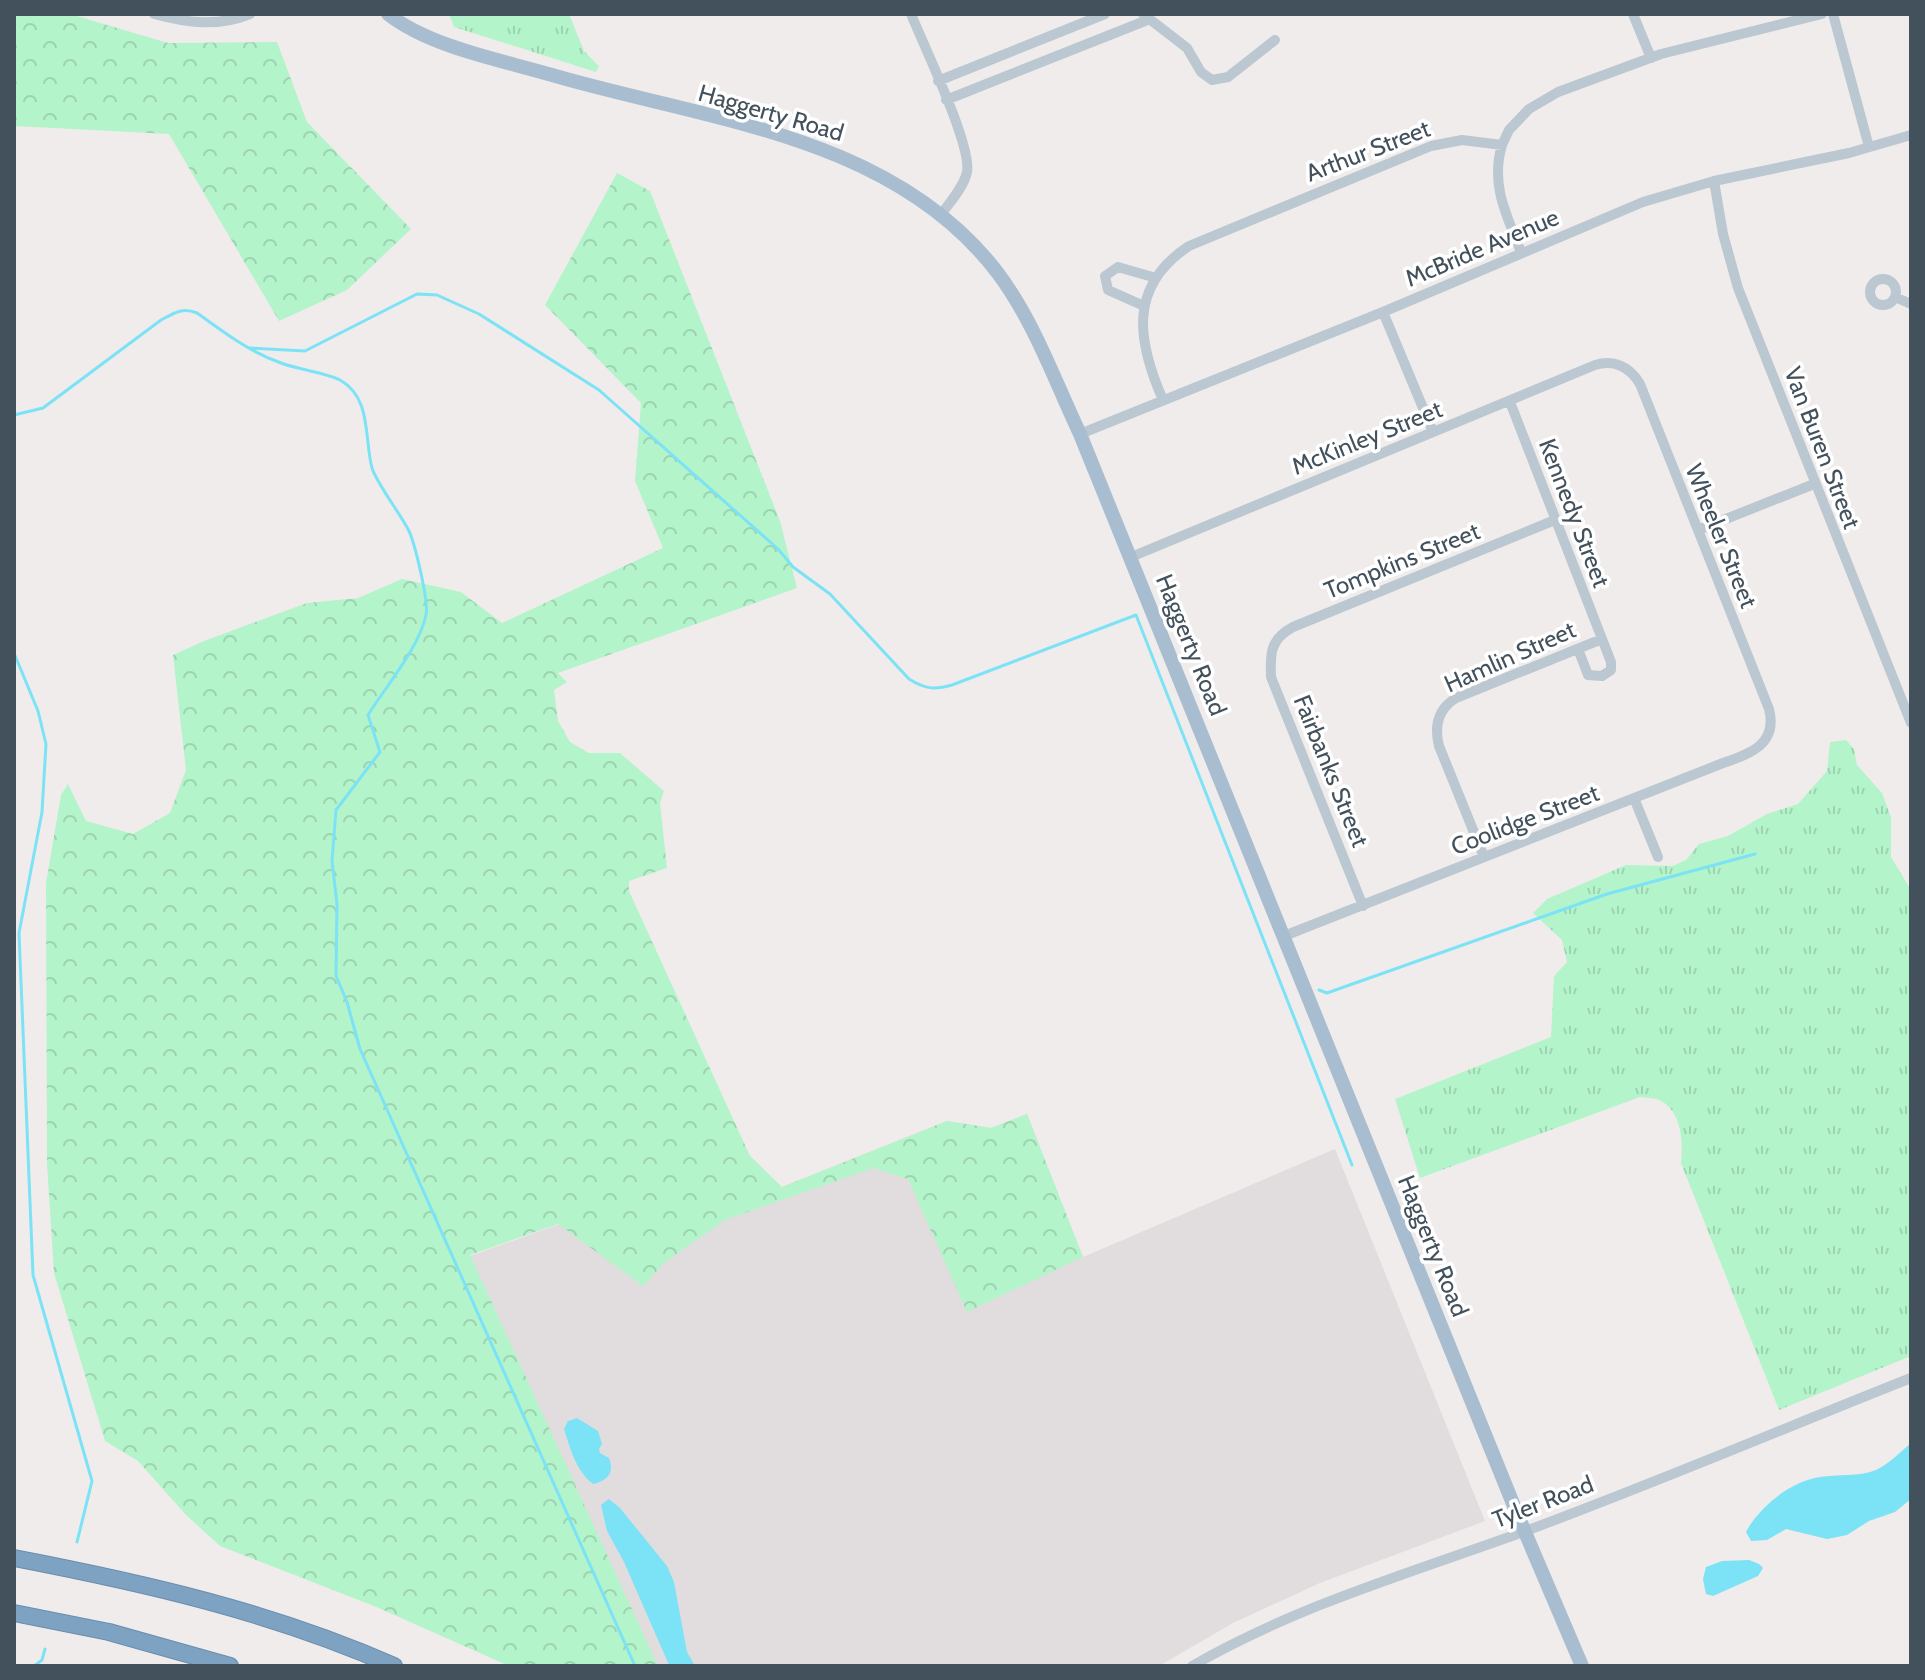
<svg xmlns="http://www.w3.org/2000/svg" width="1925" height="1680" viewBox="0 0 1925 1680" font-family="Cabin,sans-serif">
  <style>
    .education { fill: #e1ddde }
    .grass { fill: url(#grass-tufts) }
    .forest { fill: url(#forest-crowns) }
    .water { fill: #7ce2f6 }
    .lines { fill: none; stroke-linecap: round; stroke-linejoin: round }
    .stream { stroke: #7ce2f6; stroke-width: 3 }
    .highway-casing { stroke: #698dae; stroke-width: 18 }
    .minor { stroke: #bbc8d1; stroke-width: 10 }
    .major { stroke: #a8bed0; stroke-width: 14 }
    .highway { stroke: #7ea2c2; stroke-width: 16 }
    .labels { text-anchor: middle; stroke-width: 7; stroke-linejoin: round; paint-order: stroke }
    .street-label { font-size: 24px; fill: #43515c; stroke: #fff }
  </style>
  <defs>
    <pattern id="grass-tufts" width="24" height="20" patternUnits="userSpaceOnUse" patternTransform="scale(2)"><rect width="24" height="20" fill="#b4f4ca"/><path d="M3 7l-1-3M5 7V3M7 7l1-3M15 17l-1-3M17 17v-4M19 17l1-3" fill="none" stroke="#9cd3b0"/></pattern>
    <pattern id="forest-crowns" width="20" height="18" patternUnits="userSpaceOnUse" patternTransform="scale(2)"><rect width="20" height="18" fill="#b4f4ca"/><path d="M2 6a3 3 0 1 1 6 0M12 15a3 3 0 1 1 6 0" fill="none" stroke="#9cd3b0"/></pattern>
  </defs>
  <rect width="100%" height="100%" fill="#f0ecec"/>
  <path class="education" d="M1027,1114l56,143 252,-108 150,372 -165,62 -87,40 -74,43h-503l-186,-410 280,-100 32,31 165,-66 44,7z"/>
  <path class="grass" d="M449,14h120l15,37 15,15 -3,6 -142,-45z
    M1846,740l8,9 3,16 25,28 9,24v40l20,33v466l-132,54 -98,-247c2,-22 1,-52 -22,-63 -5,-2 -14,-2 -19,-3l-220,81 -25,-79 156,-62 3,-61 13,-14 -5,-22 -29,-27 14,-14 79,-34 46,1 14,-6 13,-16 29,-8 39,-22 31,-10 29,-33 3,-29z"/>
  <path class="forest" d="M14,14h56l98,29 109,-1 30,80 104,107 -64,61 -68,31 -110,-187 -155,-8z
    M617,173l33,18 130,330 17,67 -239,85 9,9 -13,8 4,31 12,21 19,11h31l44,38 -4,12 7,65 -38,13v10l121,265 32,31 165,-66 44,7 36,-14 56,143 -116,55 -59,-133 -35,-11 -148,52 -60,42 -22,24 -85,-62 -88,31 188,411h-149l-135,-60 -154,-60 -34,-31 -48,-54 -33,-20 -51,-168 -7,-109 -1,-281 15,-88 7,-11 18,37 47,13 37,-21 16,-43 -13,-115 31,-14 103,-38 51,-5 44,-19 59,13 41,31 161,-75 -28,-67 6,-78 -96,-98z"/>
  <path class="water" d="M577,1418l21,13 4,13 -3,5 1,4 9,5c6,15 -2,23 -16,26 -17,-13 -23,-36 -29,-55l4,-8z
    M1911,1443v56l-16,13 -26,9 -22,14 -20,4 -41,-10 -19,11 -16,1 -5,-9c13,-25 45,-51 74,-55 18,-3 38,0 56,-7 13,-6 24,-18 35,-27z
    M609,1499l11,9 47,58 7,16 13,70 8,14 -26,-1 -45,-103 -17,-31 -6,-26z
    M1749,1560l10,4 4,4 -5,8 -45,20 -7,-2 -3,-15 3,-12 16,-6z"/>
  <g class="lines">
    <path class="stream" d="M250,348l55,3 112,-57 20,1 42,19 120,76 179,159 15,18 37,27 79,85c16,10 25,11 43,6l184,-70 216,550
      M14,415l29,-7 118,-88c13,-7 21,-13 36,-7 27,19 52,39 84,50 15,6 46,10 59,17 32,18 24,58 32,88 5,16 28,45 37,63 6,13 20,71 17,84 -7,33 -40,71 -58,100l12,37 -44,58 -4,51 5,43 -1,72 11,26 13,47 275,617
      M14,653l24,58 8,33 -4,68 -23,121 14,342 59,206 -15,61
      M1319,990l8,3 280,-99 148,-40
      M34,1666l8,-6 3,-11"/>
    <defs>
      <path id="highway" d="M14,1558c130,25 258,54 380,108
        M14,1613l95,19 121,34"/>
    </defs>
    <use href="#highway" class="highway-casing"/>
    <path class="minor" d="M154,14c33,9 64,13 96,0
      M911,14c12,30 61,131 56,158 -3,15 -18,31 -26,43
      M1143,14l44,34 14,24 11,8 16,-3 47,-37
      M1633,14l18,44
      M1833,14l36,133
      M938,81l167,-67
      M946,100l204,-81
      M1502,145c-12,40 5,71 19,107
      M1714,181l9,53 15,54 173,435
      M1870 292a13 13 0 1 1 26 0a13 13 0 1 1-26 0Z
      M1895,297l16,7
      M1144,306l-36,-16 -3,-14 13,-9 38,11
      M1383,312l50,120
      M1163,400c-26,-59 -35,-114 26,-154l242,-100 31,-6 40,5 7,-15 20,-21 29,-17 103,-38 161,-40
      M1510,402l101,260v8l-9,6 -14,-1 -10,-26
      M1080,434l303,-122 260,-110 71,-21 135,-28 62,-18
      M1698,530l116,-46
      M1131,557l464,-192c19,-6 35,2 45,19l129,325c9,35 -19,45 -46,54l-439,173
      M1634,798l24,59
      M1484,857l-45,-111c-5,-20 -1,-37 17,-48l146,-59
      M1363,906l-92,-229c-1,-23 -1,-38 22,-50l262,-107
      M1192,1666c104,-60 218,-93 331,-134 130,-48 259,-103 388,-154"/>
    <path class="major" d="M388,14c42,33 113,46 164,61 154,45 340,60 445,197 37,49 57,107 83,162l436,1077 66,155"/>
    <use href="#highway" class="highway"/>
  </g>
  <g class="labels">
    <g class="street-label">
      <text transform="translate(771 113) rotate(16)" y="8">Haggerty Road</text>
      <text transform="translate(1368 151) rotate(-21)" y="8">Arthur Street</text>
      <text transform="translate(1482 248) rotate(-23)" y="8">McBride Avenue</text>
      <text transform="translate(1367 438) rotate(-22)" y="8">McKinley Street</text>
      <text transform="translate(1822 448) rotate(69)" y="8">Van Buren Street</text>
      <text transform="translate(1574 513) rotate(69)" y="8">Kennedy Street</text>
      <text transform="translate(1721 536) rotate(68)" y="8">Wheeler Street</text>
      <text transform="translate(1402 561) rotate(-22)" y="8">Tompkins Street</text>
      <text transform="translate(1191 645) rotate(68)" y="8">Haggerty Road</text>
      <text transform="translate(1510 657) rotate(-24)" y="8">Hamlin Street</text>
      <text transform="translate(1331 771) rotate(68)" y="8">Fairbanks Street</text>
      <text transform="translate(1525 820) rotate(-21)" y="8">Coolidge Street</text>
      <text transform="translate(1433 1246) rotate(68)" y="8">Haggerty Road</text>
      <text transform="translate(1543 1502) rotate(-21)" y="8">Tyler Road</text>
    </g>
  </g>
  <rect width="1925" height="1680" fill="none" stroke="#43515c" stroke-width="32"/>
</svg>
